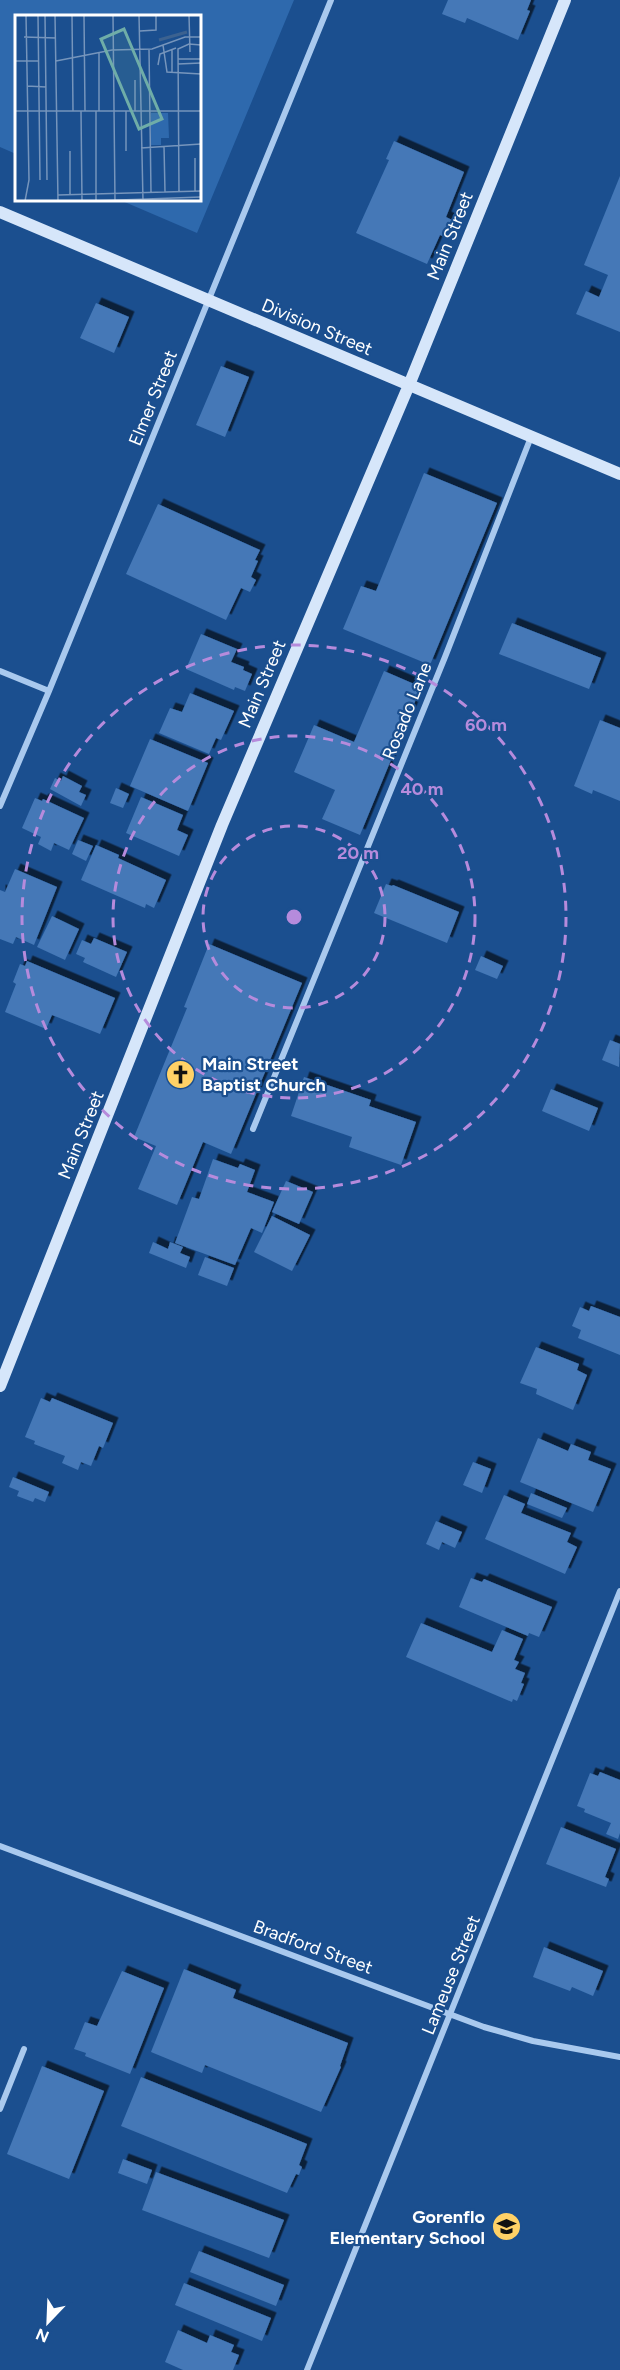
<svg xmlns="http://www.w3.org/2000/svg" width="620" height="2370" viewBox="0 0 620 2370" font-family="Figtree,sans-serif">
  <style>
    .green { fill: #2e69ad }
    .building { fill: #4478b7; filter: url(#shadow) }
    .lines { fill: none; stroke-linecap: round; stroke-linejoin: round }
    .street { stroke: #a9c9ee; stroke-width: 6 }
    .secondary { stroke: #d6e6fa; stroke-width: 12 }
    .ring { fill: none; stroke: #b68bdc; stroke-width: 3; stroke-dasharray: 10 8 }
    .labels { text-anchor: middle; stroke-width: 4.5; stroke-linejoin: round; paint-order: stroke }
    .street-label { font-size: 18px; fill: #fff; stroke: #1b4f8f }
    .poi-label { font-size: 18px; font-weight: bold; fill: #fff; stroke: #1b4f8f; text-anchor: start }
    .inset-river { fill: none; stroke: #3c6290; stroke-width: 3 }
    .inset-road { fill: none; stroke: #7695bc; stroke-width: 1.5 }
    .view { fill: #6fada8; fill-opacity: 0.15; stroke: #6fada8; stroke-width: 3 }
    .inset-edge { fill: none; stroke: #fff; stroke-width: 3 }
    .centre { fill: #b68bdc; stroke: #1b4f8f; stroke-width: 3 }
    .ring-label { font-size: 18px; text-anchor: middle; font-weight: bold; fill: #b68bdc; stroke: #1b4f8f; stroke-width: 4.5; stroke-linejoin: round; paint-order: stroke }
  </style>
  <defs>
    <filter id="shadow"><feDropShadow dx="5.5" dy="-5.5" stdDeviation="0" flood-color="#0009"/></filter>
  </defs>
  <rect width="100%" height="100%" fill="#1b4f8f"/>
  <path class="green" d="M0,0h294l-97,233 -77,-33h80v-184h-184v138l-16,-7z"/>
  <path class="building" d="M448,0h83l-4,10 3,1 -12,29 -51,-22 -2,5 -23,-9z
    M394,141l70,31 -18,45 6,3 -7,17 -5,-2 -13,29 -71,-31 33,-73 -3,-1z
    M620,176v156l-44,-18 10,-23 13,6 9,-22 -24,-10z
    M96,303l33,14 -15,36 -34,-15z
    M221,366l28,11 -24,60 -29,-12z
    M424,473l73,30 -67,162 -87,-36 18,-43 15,5z
    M158,504l102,46 -5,10 3,1 -7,16 5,3 -6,12 -9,-4 -15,32 -100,-46z
    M512,623l89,35 -12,31 -90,-35z
    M201,634l36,15 -6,13 13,5 -1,3 9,4 -7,17 -10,-4 -1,3 -48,-21z
    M384,671l37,16 -61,148 -38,-16 13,-29 -41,-18 20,-47 40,17z
    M190,693l44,18 -13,29 -5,-2 -7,16 -50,-21 11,-25 12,4z
    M600,720l20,8v73l-27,-11 -1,4 -18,-8z
    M150,739l58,24 -20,48 -58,-25z
    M63,776l19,10 -3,6 7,3 -5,11 -31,-17 5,-11 6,3z
    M116,788l13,6 -6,14 -13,-5z
    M141,797l42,18 -6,15 11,5 -9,21 -53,-23z
    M35,798l7,3 1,-2 41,19 -15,32 -15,-7 -3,8 -13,-7 3,-7 -19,-9z
    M78,840l15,6 -7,15 -14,-7z
    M96,845l23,10 -1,3 48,22 -12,28 -8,-4 -1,4 -64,-28z
    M15,869l42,18 -23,58 -18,-8 -3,7 -13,-5v-49l5,2z
    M386,884l6,2 1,-1 66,27 -12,31 -73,-30z
    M52,916l27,13 -14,31 -28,-13z
    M94,938l33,14 -11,25 -33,-15 2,-4 -9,-4 6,-14 9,4z
    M209,944l93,39 -71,171 -28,-12 -26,63 -39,-16 18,-43 -22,-9 53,-129 -3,-1z
    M481,956l22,10 -6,13 -22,-9z
    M27,961l88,37 -15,36 -48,-19 -6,14 -41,-17 11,-28 -3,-2 7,-18 5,2z
    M610,1040l10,4 -1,23 -17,-7z
    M304,1077l67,23 -2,6 47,16 -15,43 -52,-18 3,-10 -61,-21z
    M551,1089l47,19 -9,23 -47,-20z
    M213,1159l25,9 2,-4 15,6 -8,22 27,10 -12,31 -11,-5 -16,37 -60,-22 17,-46 7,2z
    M286,1181l27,11 -14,32 -27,-12z
    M272,1216l38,19 -18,36 -38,-19z
    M153,1242l15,7 2,-7 13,5 -3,6 10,4 -4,11 -37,-15z
    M205,1257l29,11 -7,18 -29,-11z
    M591,1306l29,11v38l-42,-17 3,-8 -9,-4 8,-19 9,4z
    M536,1347l43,17 -2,6 10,5 -14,35 -37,-16 1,-5 -17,-6z
    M41,1398l9,4 2,-4 61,25 -10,25 -4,-2 -8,20 -10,-4 -3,8 -16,-7 3,-7 -31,-12 1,-3 -10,-4z
    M538,1438l30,13 3,-7 20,8 -3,8 23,9 -18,43 -73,-30z
    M473,1462l18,7 -9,24 -19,-8z
    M13,1477l36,15 -4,10 -10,-4 -2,4 -16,-6 2,-5 -10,-4z
    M531,1493l36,15 -5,10 -35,-14z
    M504,1495l21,9 -4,9 50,20 -4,9 10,5 -12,27 -80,-35z
    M436,1521l26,11 -7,16 -13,-6 -3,8 -13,-6z
    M471,1578l11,4 2,-3 68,28 -13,30 -10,-4 -1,3 -69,-29z
    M421,1623l71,29 10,-22 21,9 -9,21 5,2 -4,7 10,4 -4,10 3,1 -7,17 -4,-2 -1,3 -106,-45z
    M600,1772l20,8v53l-2,6 -12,-5 5,-11 -27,-11 1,-3 -8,-3 13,-33 8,3z
    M561,1827l55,22 -11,28 4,2 -3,8 -60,-23z
    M544,1947l59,24 -10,25 -21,-9 -2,4 -37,-14z
    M184,1969l52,21 -3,8 115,45 -8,23 1,1 -20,45 -116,-47 -3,8 -51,-21z
    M122,1971l42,17 -34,86 -45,-18 1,-3 -12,-4 11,-27 12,4z
    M42,2066l62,25 -35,88 -62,-25z
    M141,2077l166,67 -8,21 3,2 -3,8 -3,-1 -9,19 -166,-67z
    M123,2159l29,11 -5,14 -29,-11z
    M156,2172l128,48 -15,38 -127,-48z
    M199,2251l85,34 -8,21 -86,-34z
    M184,2283l87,35 -9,23 -87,-36z
    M178,2330l29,13 3,-8 24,10 -3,7 8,3 -6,15h-50l-18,-8z"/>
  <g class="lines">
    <path class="street" d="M0,671l49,20
      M0,806l49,-115 282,-691
      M253,1129l192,-472 86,-220
      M0,1846l484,181 49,14 87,16
      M0,2109l24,-60
      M307,2370l313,-779"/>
    <path class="secondary" d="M0,212l620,262
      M0,1386l222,-561 187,-440 156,-385"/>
  </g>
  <g class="ring">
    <circle cx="294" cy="917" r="91"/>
    <circle cx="294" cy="917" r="181"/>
    <circle cx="294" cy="917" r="272"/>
  </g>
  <defs>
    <symbol id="church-disc" viewBox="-11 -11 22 22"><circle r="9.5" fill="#ffd166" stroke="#1b4f8f"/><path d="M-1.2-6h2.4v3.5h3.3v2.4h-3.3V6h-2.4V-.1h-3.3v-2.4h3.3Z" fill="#111"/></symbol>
    <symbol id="school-disc" viewBox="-11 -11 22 22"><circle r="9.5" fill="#ffd166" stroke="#1b4f8f"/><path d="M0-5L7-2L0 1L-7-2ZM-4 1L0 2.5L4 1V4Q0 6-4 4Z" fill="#111"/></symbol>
  </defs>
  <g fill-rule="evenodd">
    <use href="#church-disc" x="164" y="1058" width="33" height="33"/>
    <use href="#school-disc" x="490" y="2210" width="33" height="33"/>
  </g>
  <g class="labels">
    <g class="street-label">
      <text transform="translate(450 236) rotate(-68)" y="6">Main Street</text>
      <text transform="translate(317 327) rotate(23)" y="6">Division Street</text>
      <text transform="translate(153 398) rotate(-68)" y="6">Elmer Street</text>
      <text transform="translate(262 684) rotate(-67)" y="6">Main Street</text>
      <text transform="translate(407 711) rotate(-68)" y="6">Rosado Lane</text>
      <text transform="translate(81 1135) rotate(-68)" y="6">Main Street</text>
      <text transform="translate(313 1947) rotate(20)" y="6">Bradford Street</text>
      <text transform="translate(451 1975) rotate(-68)" y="6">Lameuse Street</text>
    </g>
    <g class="poi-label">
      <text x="202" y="1070">Main Street<tspan x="202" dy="21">Baptist Church</tspan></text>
      <text x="485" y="2223" text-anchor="end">Gorenflo<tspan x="485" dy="21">Elementary School</tspan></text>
    </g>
  </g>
  <g transform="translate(15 15)">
    <rect width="186" height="186" fill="#1b4f8f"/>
    <path d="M136,98h17l1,25h-8v7h-10z" fill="#2e69ad"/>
    <path class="inset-river" d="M144,25l28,-8"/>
    <path class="inset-road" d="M23,0l2,165M30,0l2,165M40,0l3,186M57,0l1,96M69,0l1,96M98,0l2,186M124,0l4,186M174,0l1,37M125,16l16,-1v-15M9,22l32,1M148,30l4,27 34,2M134,34l2,144M157,34v24M84,38v58M163,44h23M0,46h24M41,46l56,-11 40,-1 33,-12h16M163,49l23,-1M143,50l2,-11 16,-6M120,65v31M12,71l19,1M0,96h186M66,96l1,90M81,96v90M149,131l1,46M126,133l60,-4M55,136v44M111,136v-40M180,143v33M164,177l-1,-143 11,-5 12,1M43,180l143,-4M10,186l4,-21 -3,-165M77,186l109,-4"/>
    <path class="view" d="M109,14l38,90 -23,10 -38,-90z"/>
    <rect width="186" height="186" class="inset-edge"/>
  </g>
  <circle cx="294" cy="917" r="9" class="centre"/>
  <g class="ring-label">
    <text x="486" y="731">60 m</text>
    <text x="422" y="795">40 m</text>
    <text x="358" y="859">20 m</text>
  </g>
  <g transform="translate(48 2322) rotate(203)" stroke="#1b4f8f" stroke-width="4.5" paint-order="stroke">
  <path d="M0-4.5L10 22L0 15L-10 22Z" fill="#ffffff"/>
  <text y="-9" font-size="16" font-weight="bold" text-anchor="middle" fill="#ffffff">N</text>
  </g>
</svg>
